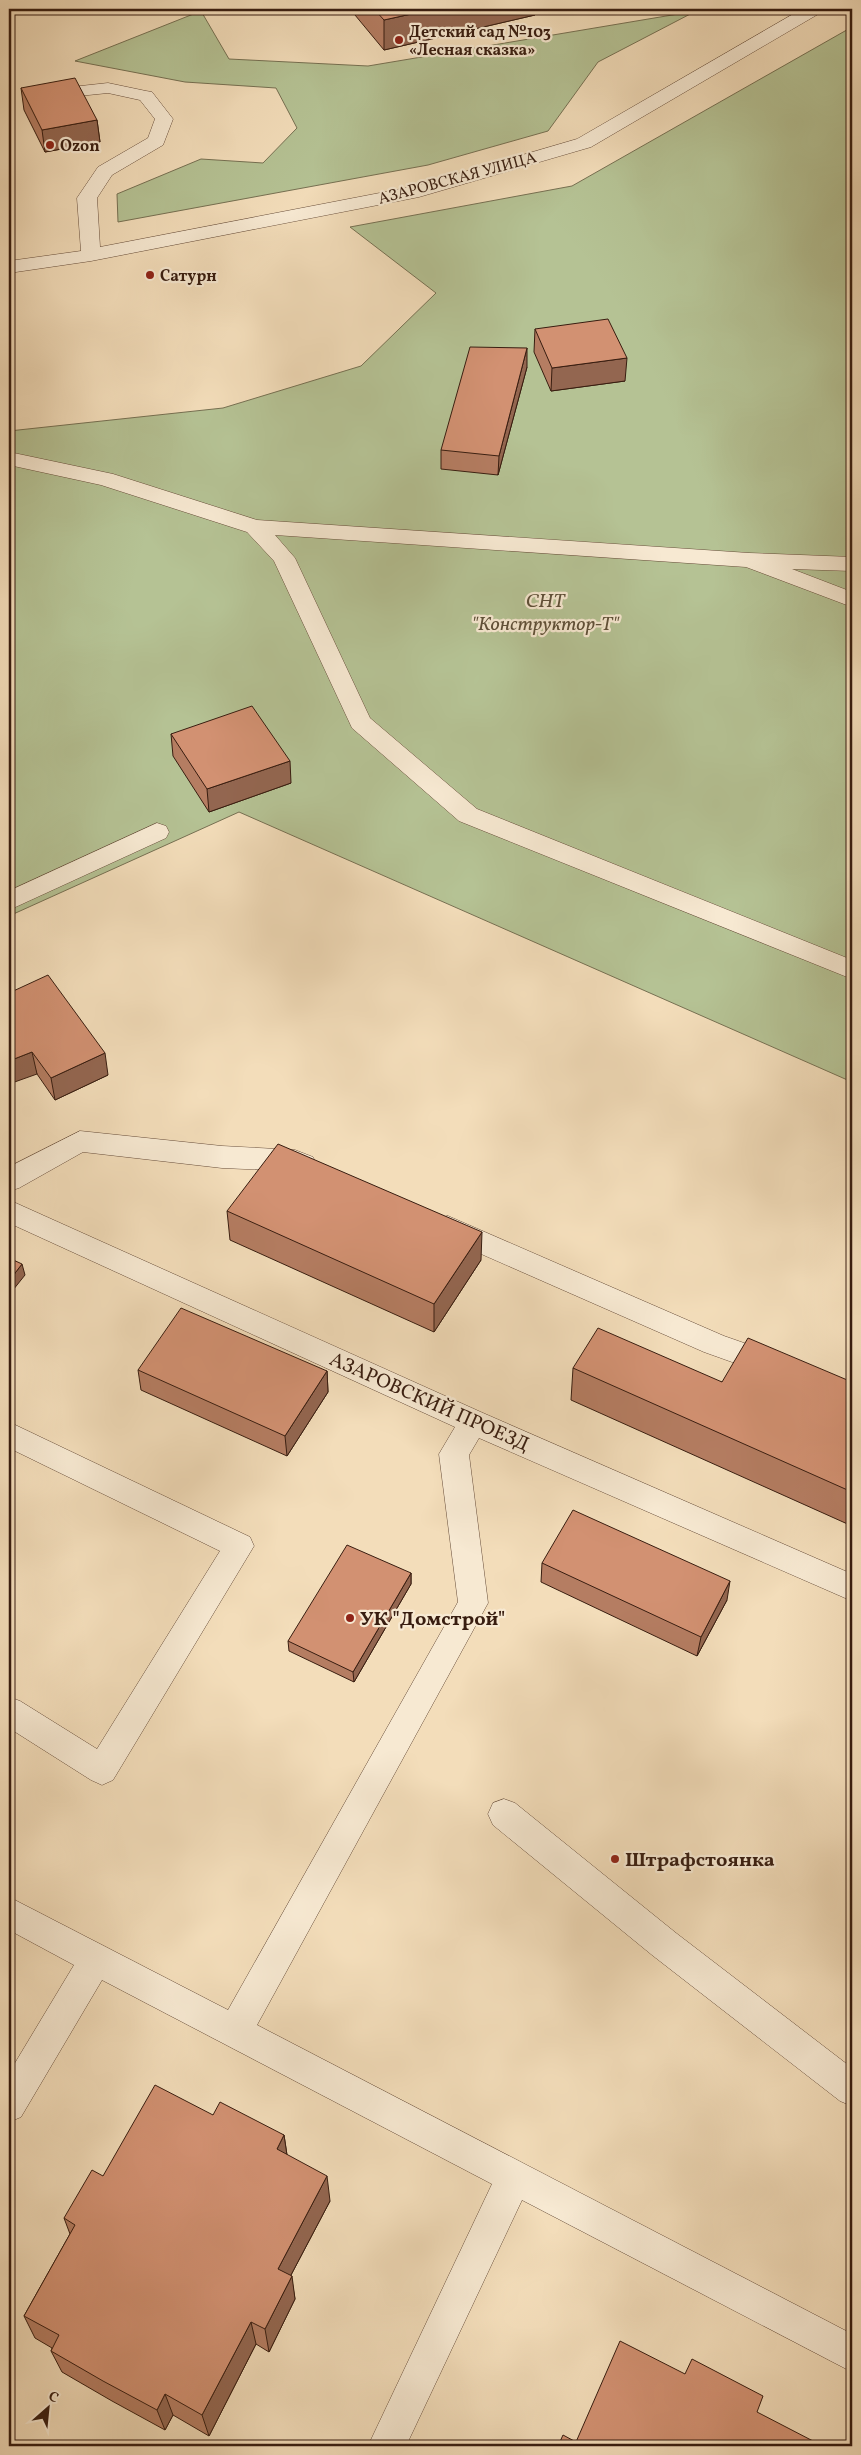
<svg xmlns="http://www.w3.org/2000/svg" width="861" height="2455" viewBox="0 0 861 2455" font-family="Vollkorn,serif">
  <style>
    .green { fill: #b5c294; stroke: #767052 }
    .lines { fill: none; stroke-linecap: round; stroke-linejoin: round }
    .minor-casing { stroke: #674d3a; stroke-width: 1 }
    .minor { fill: #f7e9d2; fill-rule: evenodd }
    .wall { fill: #b57d62; stroke: #381d10 }
    .shaded-wall { fill: #936650; stroke: #381d10 }
    .building { fill: #d29172; stroke: #381d10 }
    .poi-dot { fill: #8f2418; stroke: #f7e9d2; stroke-width: 2 }
    .labels { text-anchor: middle; stroke-width: 4.5; stroke-linejoin: round; paint-order: stroke }
    .far-poi-label { font-size: 16px; font-weight: bold; fill: #381d10; stroke: #f7e9d2; text-anchor: start }
    .far-street-label { font-size: 16px; fill: #381d10; stroke: #f7e9d2 }
    .park-label { font-size: 20px; font-style: italic; fill: #5e4f38; stroke: #f7e9d2 }
    .street-label { font-size: 20px; fill: #381d10; stroke: #f7e9d2 }
    .poi-label { font-size: 20px; font-weight: bold; fill: #381d10; stroke: #f7e9d2; text-anchor: start }
  </style>
  <rect width="100%" height="100%" fill="#f3ddba"/>
  <filter id="stains"><feTurbulence type="fractalNoise" baseFrequency=".004" numOctaves="4"/><feColorMatrix values="0 0 0 0 .2 0 0 0 0 .09 0 0 0 0 .02 0 0 0 .5 -.17"/></filter>
  <radialGradient id="worn" r=".72"><stop offset=".6" stop-color="#630" stop-opacity="0"/><stop offset="1" stop-color="#630" stop-opacity=".3"/></radialGradient>
  <path class="green" d="M201,11l28,48 139,7 328,-55 -98,51 -50,69 -120,34 -310,57 -1,-28 84,-35 62,4 34,-35 -21,-40 -91,-6 -110,-21z
    M852,27v1055l-613,-270 -230,104v-485l214,-23 138,-42 75,-73 -86,-66 222,-41z"/>
  <g class="lines">
    <defs>
      <path id="minor" d="M802,9h21l-3,4 -229,134 -172,50 -328,64 -82,12v-12l72,-10 -4,-53 21,-31 50,-29 7,-19 -15,-19 -32,-7 -49,5 -6,-1 -3,-4 3,-4 55,-6 38,8 6,1 21,27 -10,26 -51,30 -15,23 3,49 316,-61 161,-47z
        M9,452l104,22 144,46 492,33 103,4v14l-60,-2 60,23v15l-106,-40 -471,-32 20,23 75,160 107,91 375,151v19l-393,-158 -107,-93 -78,-167 -27,-29 -146,-47 -92,-20z
        M157,823l9,3 3,6 -3,6 -157,72v-19z
        M80,1131l142,15 73,4 18,7 3,7 -3,7 -10,4 -10,-4 -71,-3 -139,-16 -64,36 -10,3v-24z
        M9,1200l474,213 369,161v27l-373,-163 -10,17 19,148 -231,422 595,309v38l-330,-172 -116,246h-38l124,-262 -390,-204 -81,137 -12,5v-49l65,-108 -65,-35v-33l219,113 230,-408 -19,-148 16,-27 -446,-204z
        M448,1216l276,120 60,21 4,8 -4,8 -10,4 -70,-25 -266,-117 -4,-8 4,-8z
        M9,1422l241,115 4,9 -141,234 -11,5 -11,-5 -82,-52v-31l11,4 77,48 123,-198 -211,-103z
        M504,1799l11,4 161,130 176,135v38l-12,-5 -188,-146 -159,-130 -5,-11 5,-11z"/>
    </defs>
    <use href="#minor" class="minor-casing"/>
    <use href="#minor" class="minor"/>
  </g>
  <path class="wall" d="M350,9h185v6l-151,35z
    M21,88l76,32 3,22 -55,10 -21,-42z
    M535,329l90,52 -74,10 -17,-39z
    M527,367l-29,108 -57,-6v-19z
    M171,734l120,49 -82,29 -36,-56z
    M9,993l99,82 -53,25 -18,-26z
    M227,1211l254,49 -47,72 -204,-92z
    M573,1368l149,14h130v144l-281,-126z
    M138,1370l189,1 1,21 -41,64 -146,-66z
    M542,1563l185,37 -30,56 -156,-74z
    M411,1573v11l-57,98 -65,-31 -1,-10z
    M213,2115l71,20 3,20 43,46 -39,74 4,24 -26,53 -13,-8 -47,92 -36,-21 -8,15 -53,-29 -50,-29 -11,-21 1,-3 -17,-10 -11,-22 46,-82 -6,-16z"/>
  <path class="shaded-wall" d="M434,9h101v6l-151,35v-30z
    M97,120l3,22 -55,10 -3,-22z
    M527,348v19l-29,108 1,-19z
    M627,358l-2,23 -74,10 1,-23z
    M290,761l1,22 -82,29 -2,-23z
    M32,1052l5,22 -28,10v-23z
    M105,1053l3,22 -53,25 -4,-22z
    M482,1232l-1,28 -47,72v-28z
    M22,1264l3,11 -16,20v-14z
    M327,1371l1,21 -41,64 -2,-20z
    M411,1573v11l-57,98 -1,-10z
    M730,1581l-3,19 -30,56 4,-19z
    M284,2135l4,27 -11,-13z
    M327,2176l3,25 -48,91 -4,-23z
    M292,2276l3,23 -26,53 -4,-23z
    M251,2322l5,22 -47,92 -7,-21z
    M165,2394l8,21 -8,15 -8,-20z"/>
  <path class="building" d="M374,9h60l-50,11z
    M75,78l22,42 -55,10 -21,-42z
    M608,319l19,39 -75,10 -17,-39z
    M470,347l57,1 -28,108 -58,-6z
    M252,706l38,55 -83,28 -36,-55z
    M48,975l57,78 -54,25 -19,-26 -23,9v-68z
    M278,1144l204,88 -48,72 -207,-93z
    M9,1258l13,6 -13,17z
    M181,1308l146,63 -42,65 -147,-66z
    M598,1328l124,54 26,-44 104,44v110l-279,-124z
    M573,1510l157,71 -29,56 -159,-74z
    M347,1545l64,28 -58,99 -65,-31z
    M155,2085l58,30 7,-13 64,33 -7,14 50,27 -49,93 14,7 -27,53 -14,-7 -49,93 -37,-21 -8,16 -54,-29 -52,-30 8,-16 -35,-19 51,-91 -11,-7 28,-48 11,6z
    M620,2341l65,33 7,-15 71,37 -6,16 56,29 -2,5h-253l5,-11 13,7z"/>
  <g class="poi-dot">
    <circle cx="399" cy="40" r="5"/>
    <circle cx="50" cy="145" r="5"/>
    <circle cx="150" cy="275" r="5"/>
    <circle cx="350" cy="1618" r="5"/>
    <circle cx="615" cy="1859" r="5"/>
  </g>
  <g class="labels">
    <g class="far-poi-label">
      <text x="409" y="37">Детский сад №103<tspan x="409" dy="18">«Лесная сказка»</tspan></text>
      <text x="60" y="151">Ozon</text>
      <text x="160" y="281">Сатурн</text>
    </g>
    <g class="far-street-label">
      <text transform="translate(457 177) rotate(-15)" y="6">АЗАРОВСКАЯ УЛИЦА</text>
    </g>
    <g class="park-label">
      <text x="545" y="607">СНТ<tspan x="545" dy="23">"Конструктор-Т"</tspan></text>
    </g>
    <g class="street-label">
      <text transform="translate(430 1401) rotate(24)" y="7">АЗАРОВСКИЙ ПРОЕЗД</text>
    </g>
    <g class="poi-label">
      <text x="360" y="1625">УК "Домстрой"</text>
      <text x="625" y="1866">Штрафстоянка</text>
    </g>
  </g>
  <rect width="861" height="2455" fill="none" stroke="#f3ddba" stroke-width="30"/>
  <rect x="10" y="10" width="841" height="2435" fill="none" stroke="#381d10" stroke-width="2.5"/>
  <rect x="15" y="15" width="831" height="2425" fill="none" stroke="#381d10"/>
  <g transform="translate(48 2408) rotate(27)" stroke="#f7e9d2" stroke-width="4" paint-order="stroke">
  <path d="M0-4L9 19L0 12L-9 19Z" fill="#381d10"/>
  <text y="-8" font-size="14" font-weight="bold" text-anchor="middle" fill="#381d10">С</text>
  </g>
  <rect width="100%" height="100%" filter="url(#stains)"/>
  <rect width="100%" height="100%" fill="url(#worn)"/>
</svg>
